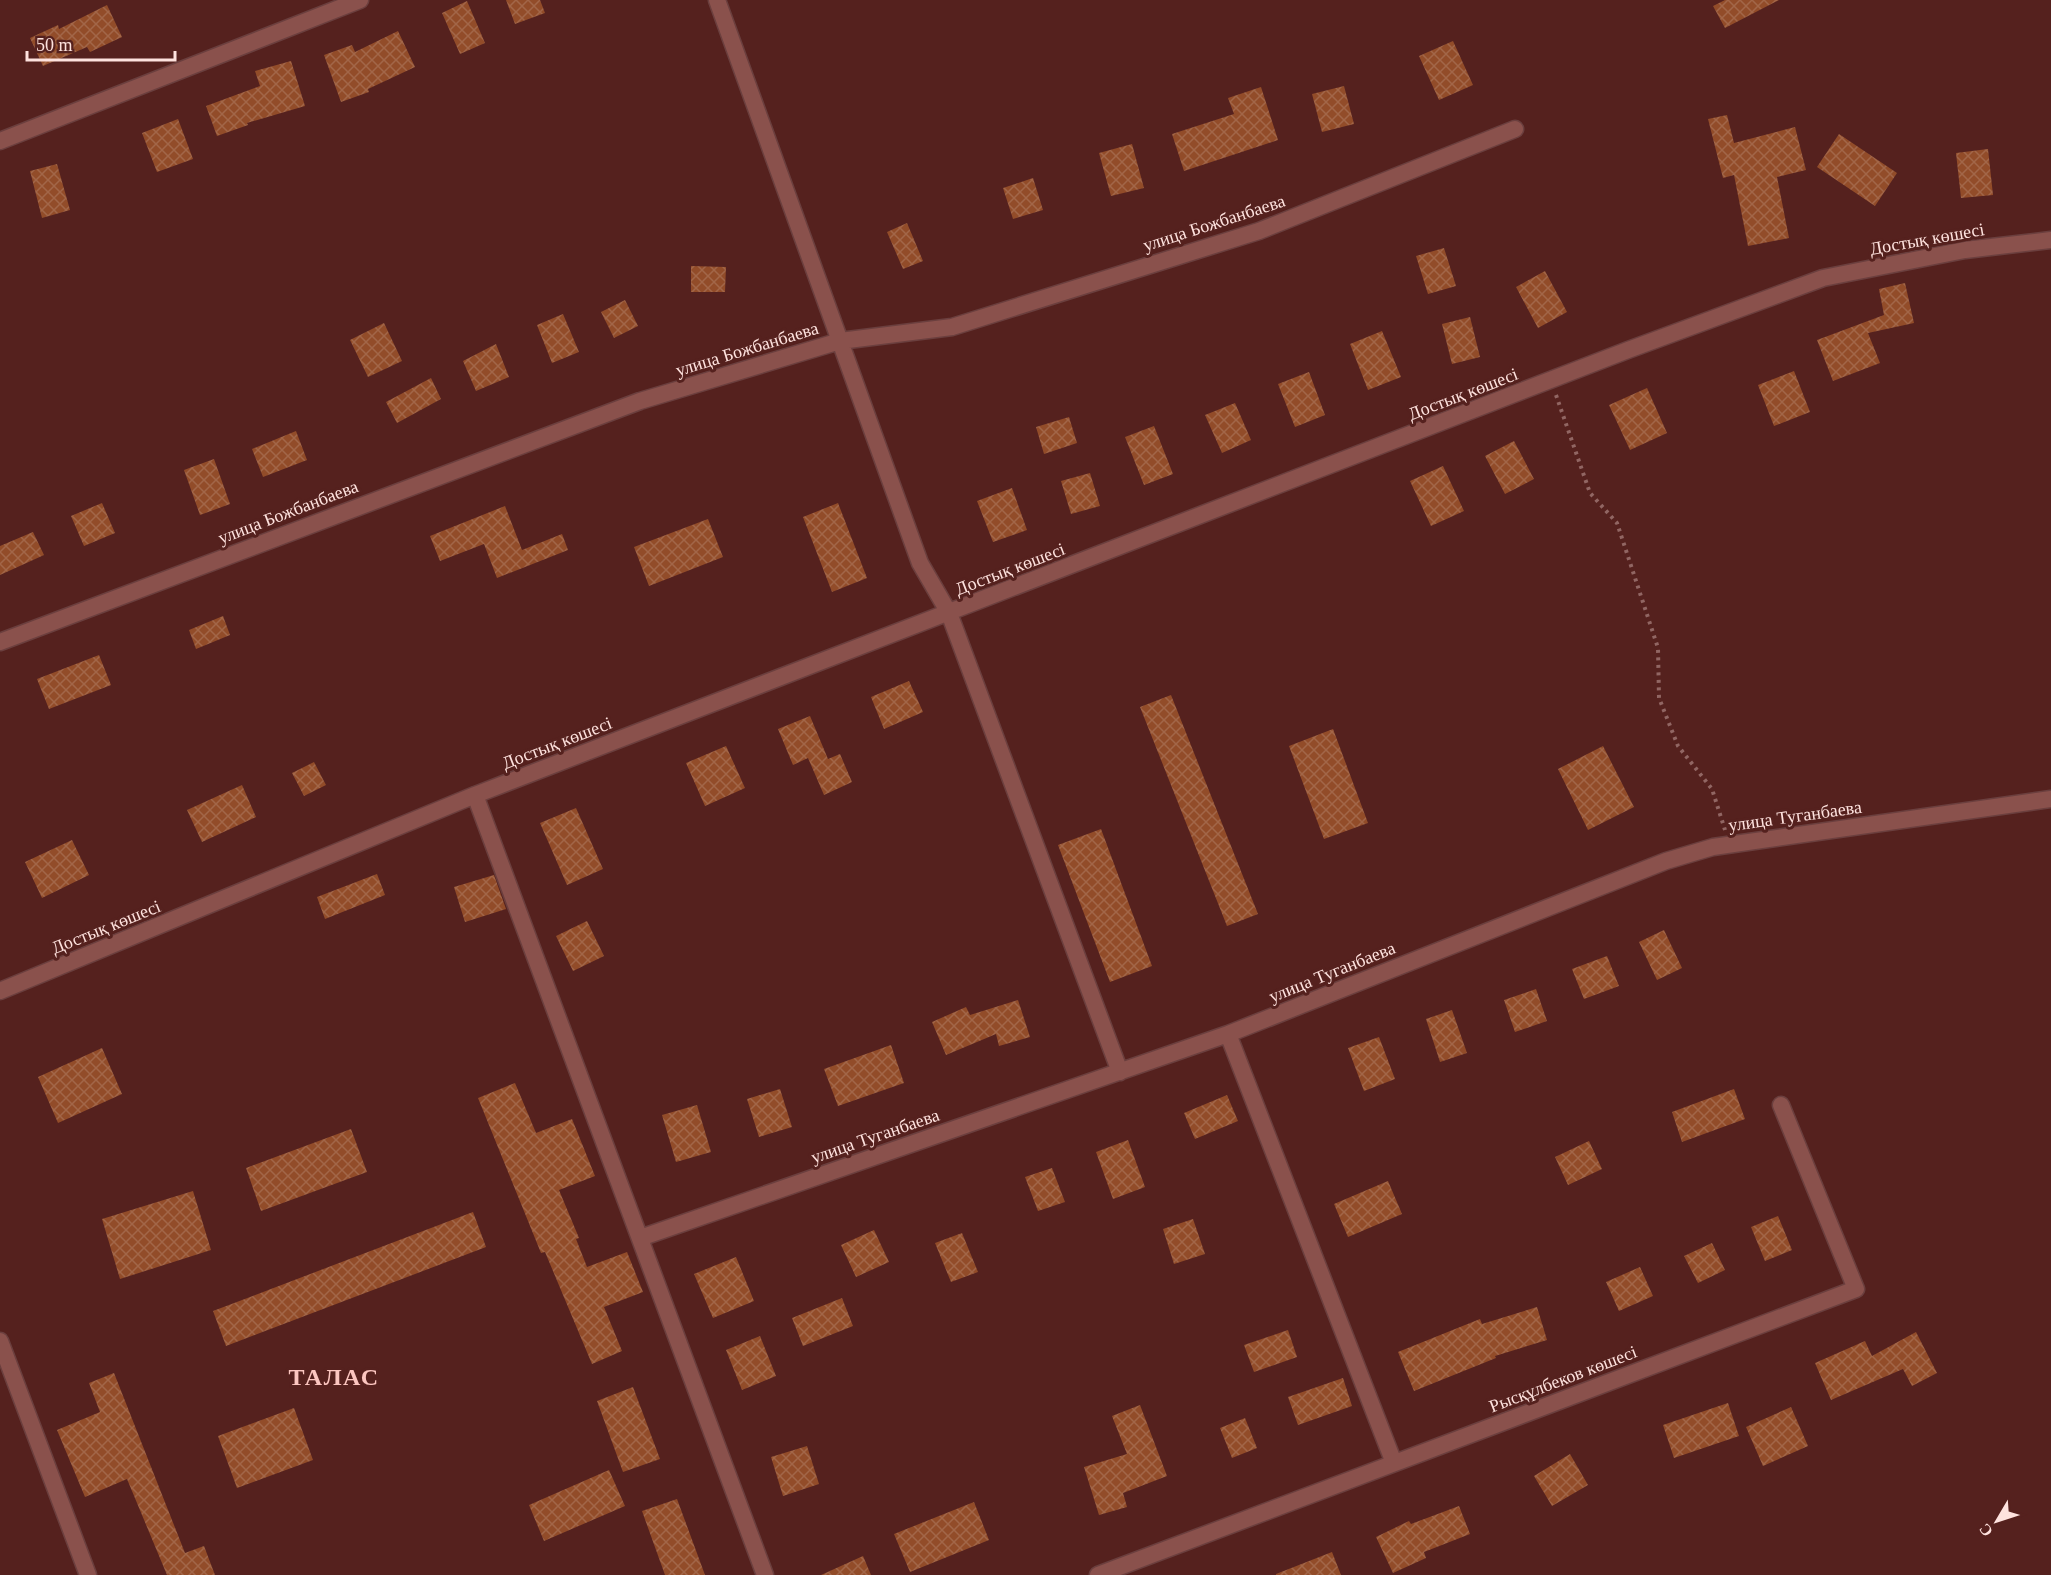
<svg xmlns="http://www.w3.org/2000/svg" width="2051" height="1575" viewBox="0 0 2051 1575" font-family="Georgia,serif">
  <style>
    .building { fill: url(#building-cross-hatch) }
    .lines { fill: none; stroke-linecap: round; stroke-linejoin: round }
    .minor-casing { stroke: #6b3f3e; stroke-width: 19 }
    .tertiary-casing { stroke: #6b3f3e; stroke-width: 19 }
    .path { stroke: #916663; stroke-width: 4; stroke-dasharray: 3 4.5; stroke-linecap: butt }
    .minor { stroke: #8a514c; stroke-width: 16 }
    .tertiary { stroke: #8a514c; stroke-width: 16 }
    .labels { text-anchor: middle; stroke-width: 6; stroke-linejoin: round; paint-order: stroke }
    .street-label { font-size: 18px; fill: #fee2de; stroke: #55211e }
    .district-label { font-size: 24px; font-weight: bold; letter-spacing: 1.5px; fill: #fcc6c0; stroke: #55211e }
  </style>
  <defs>
    <pattern id="building-cross-hatch" width="8" height="8" patternUnits="userSpaceOnUse" patternTransform="scale(1.5)"><rect width="8" height="8" fill="#924c29"/><path d="M0 0l8 8M0 8l8-8" fill="none" stroke="#a26648"/></pattern>
  </defs>
  <rect width="100%" height="100%" fill="#55211e"/>
  <path class="building" d="M506,0h34l5,13 -30,11z
    M1725,0h54l-54,28 -12,-22z
    M467,1l18,42 -25,11 -18,-41z
    M107,5l15,32 -32,15 -3,-5 -44,19 -13,-28 28,-13 1,4z
    M398,31l17,36 -47,22 1,3 -28,10 -17,-47 28,-10 3,7z
    M1453,41l20,44 -34,15 -20,-44z
    M291,61l14,45 -58,17 1,2 -31,11 -11,-30 54,-20 -5,-15z
    M1344,86l10,38 -32,8 -10,-38z
    M1261,87l17,53 -94,31 -12,-37 62,-20 -6,-16z
    M1727,115l7,28 61,-16 11,43 -29,7 12,61 -41,8 -14,-71 -11,3 -15,-59z
    M178,119l15,40 -36,13 -15,-39z
    M1839,134l58,39 -22,33 -58,-39z
    M1132,144l12,44 -33,8 -12,-43z
    M1988,149l5,46 -32,3 -5,-45z
    M57,164l13,46 -28,8 -12,-47z
    M1033,178l10,32 -30,9 -10,-31z
    M907,223l16,38 -20,8 -16,-37z
    M1444,248l12,38 -28,8 -12,-38z
    M691,266l35,1 -1,25h-34z
    M1545,271l22,41 -29,16 -22,-41z
    M1905,283l9,40 -46,10 12,30 -47,18 -16,-41 67,-25 -5,-26z
    M625,300l13,26 -24,12 -13,-26z
    M563,314l16,38 -27,11 -15,-38z
    M1470,317l10,40 -28,7 -10,-40z
    M384,323l18,38 -34,16 -18,-37z
    M1382,331l19,46 -33,13 -18,-46z
    M496,344l13,33 -33,14 -13,-30z
    M1794,371l16,41 -36,14 -16,-41z
    M1309,372l16,43 -30,12 -17,-43z
    M431,378l10,21 -44,24 -11,-21z
    M1647,388l20,45 -37,17 -21,-45z
    M1235,403l16,37 -29,13 -17,-38z
    M1069,417l8,26 -33,11 -8,-27z
    M1154,426l19,48 -29,11 -19,-48z
    M296,431l11,29 -44,17 -11,-28z
    M1514,441l20,38 -29,15 -20,-38z
    M214,459l16,45 -30,11 -16,-45z
    M1443,466l21,45 -33,15 -21,-45z
    M1090,473l10,33 -29,8 -10,-33z
    M1012,488l15,42 -34,12 -16,-41z
    M102,503l13,30 -31,13 -13,-30z
    M838,503l29,75 -35,14 -29,-75z
    M505,506l17,44 40,-16 6,16 -71,28 -13,-34 -44,17 -10,-25z
    M708,519l15,38 -74,29 -15,-39z
    M33,532l11,23 -44,20v-29z
    M223,616l7,19 -34,14 -7,-19z
    M99,655l12,30 -62,24 -12,-30z
    M909,681l14,31 -39,17 -13,-32z
    M1171,695l87,219 -31,12 -87,-219z
    M810,716l18,43 12,-5 12,28 -28,13 -16,-37 -15,7 -15,-36z
    M1333,729l35,94 -44,16 -35,-93z
    M726,746l19,42 -40,18 -19,-43z
    M1603,746l31,61 -46,23 -30,-61z
    M314,762l12,23 -22,11 -12,-23z
    M242,785l14,32 -54,25 -15,-32z
    M576,808l27,61 -36,16 -27,-62z
    M1101,829l51,137 -42,16 -52,-137z
    M72,840l17,35 -47,23 -17,-36z
    M377,874l8,21 -60,24 -8,-22z
    M494,875l12,34 -41,13 -11,-35z
    M587,921l17,35 -31,15 -17,-35z
    M1664,930l18,38 -25,12 -18,-38z
    M1607,956l12,30 -35,13 -12,-30z
    M1536,989l11,32 -32,11 -11,-32z
    M1018,1000l12,37 -31,9 -3,-12 -50,21 -14,-33 34,-15 4,8z
    M1452,1010l15,43 -27,9 -14,-43z
    M1379,1037l16,42 -31,12 -16,-43z
    M891,1045l13,38 -66,23 -14,-37z
    M102,1048l20,46 -64,29 -20,-46z
    M515,1083l21,50 36,-14 23,57 -36,14 20,48 -3,1 11,28 40,-15 16,40 -39,15 18,44 -30,13 -47,-112 -4,1 -63,-155z
    M780,1089l12,38 -33,10 -12,-38z
    M1734,1089l11,30 -63,23 -10,-30z
    M1227,1095l11,26 -43,18 -11,-26z
    M697,1105l14,47 -35,10 -14,-47z
    M351,1129l16,43 -106,39 -15,-43z
    M1128,1140l17,47 -32,12 -17,-47z
    M1589,1141l13,28 -34,16 -13,-28z
    M1052,1168l13,34 -27,9 -13,-34z
    M1388,1181l14,33 -54,23 -14,-33z
    M193,1191l18,59 -91,29 -18,-60z
    M473,1212l13,35 -260,99 -13,-35z
    M1778,1216l14,34 -27,11 -14,-34z
    M1193,1219l12,35 -31,10 -11,-35z
    M874,1230l15,32 -33,15 -15,-32z
    M962,1233l16,39 -27,10 -16,-39z
    M1712,1243l13,27 -27,13 -14,-27z
    M736,1257l18,44 -41,17 -19,-44z
    M1640,1267l13,29 -34,15 -13,-29z
    M842,1298l11,28 -50,20 -11,-28z
    M1537,1307l10,33 -52,16 1,2 -82,33 -16,-39 82,-33 2,5z
    M1288,1330l9,27 -43,15 -10,-27z
    M1916,1332l21,41 -25,13 -9,-17 -72,31 -16,-37 50,-22 7,15z
    M760,1336l16,40 -34,14 -16,-40z
    M114,1373l71,180 19,-7 11,29h-48l-40,-96 -42,18 -28,-67 43,-18 -11,-29z
    M1343,1378l9,28 -54,19 -10,-28z
    M633,1387l27,72 -37,13 -26,-71z
    M1728,1403l11,33 -65,22 -11,-33z
    M1140,1405l27,71 -44,17 4,14 -28,8 -15,-48 43,-13 -15,-38z
    M1791,1407l17,39 -45,20 -17,-39z
    M294,1408l19,52 -76,28 -19,-52z
    M1245,1418l12,30 -25,10 -12,-30z
    M807,1446l12,38 -36,12 -12,-39z
    M1570,1454l18,31 -36,21 -18,-30z
    M609,1470l16,36 -81,35 -15,-36z
    M677,1499l28,76h-40l-23,-64z
    M974,1502l15,38 -79,32 -16,-38z
    M1459,1506l11,28 -46,18 2,6 -33,15 -17,-36 33,-16 2,3z
    M1332,1552l9,23h-65v-1z
    M863,1556l8,19h-50z"/>
  <g class="lines">
    <defs>
      <path id="minor" d="M717,0l203,563 29,50 171,459
        M0,642l640,-241 200,-60 112,-14 307,-96 256,-102
        M475,795l290,780
        M0,991l475,-196 1153,-445 195,-72 142,-28 86,-10
        M1228,1034l166,429
        M640,1238l588,-204 438,-173 47,-14 338,-48
        M1098,1575l758,-286 -75,-184"/>
      <path id="tertiary" d="M0,141l360,-141
        M0,1341l88,234"/>
    </defs>
    <use href="#minor" class="minor-casing"/>
    <use href="#tertiary" class="tertiary-casing"/>
    <path class="path" d="M1556,395l34,98 27,30 41,125 1,50 19,48 34,43 13,41"/>
    <use href="#minor" class="minor"/>
    <use href="#tertiary" class="tertiary"/>
  </g>
  <g class="labels">
    <g class="street-label">
      <text transform="translate(1214 223) rotate(-18)" y="6">улица Божбанбаева</text>
      <text transform="translate(1927 239) rotate(-10)" y="6">Достық көшесі</text>
      <text transform="translate(747 349) rotate(-17)" y="6">улица Божбанбаева</text>
      <text transform="translate(1463 394) rotate(-21)" y="6">Достық көшесі</text>
      <text transform="translate(288 512) rotate(-21)" y="6">улица Божбанбаева</text>
      <text transform="translate(1010 569) rotate(-21)" y="6">Достық көшесі</text>
      <text transform="translate(557 743) rotate(-21)" y="6">Достық көшесі</text>
      <text transform="translate(1795 816) rotate(-8)" y="6">улица Туганбаева</text>
      <text transform="translate(106 927) rotate(-22)" y="6">Достық көшесі</text>
      <text transform="translate(1332 972) rotate(-22)" y="6">улица Туганбаева</text>
      <text transform="translate(875 1136) rotate(-19)" y="6">улица Туганбаева</text>
      <text transform="translate(1563 1379) rotate(-21)" y="6">Рысқұлбеков көшесі</text>
    </g>
    <g class="district-label">
      <text x="334" y="1385">ТАЛАС</text>
    </g>
  </g>
  <g transform="translate(1997 1521) rotate(231)" stroke="#55211e" stroke-width="4.5" paint-order="stroke">
  <path d="M0-4.5L10 22L0 15L-10 22Z" fill="#fee2de"/>
  <text y="-9" font-size="16" font-weight="bold" text-anchor="middle" fill="#fee2de">С</text>
  </g>
  <path d="M27 51v9h148v-9" fill="none" stroke="#fee2de" stroke-width="3"/>
  <text x="36" y="51" font-size="18" fill="#fee2de" stroke="#55211e" stroke-width="4.5" paint-order="stroke">50 m</text>
</svg>
